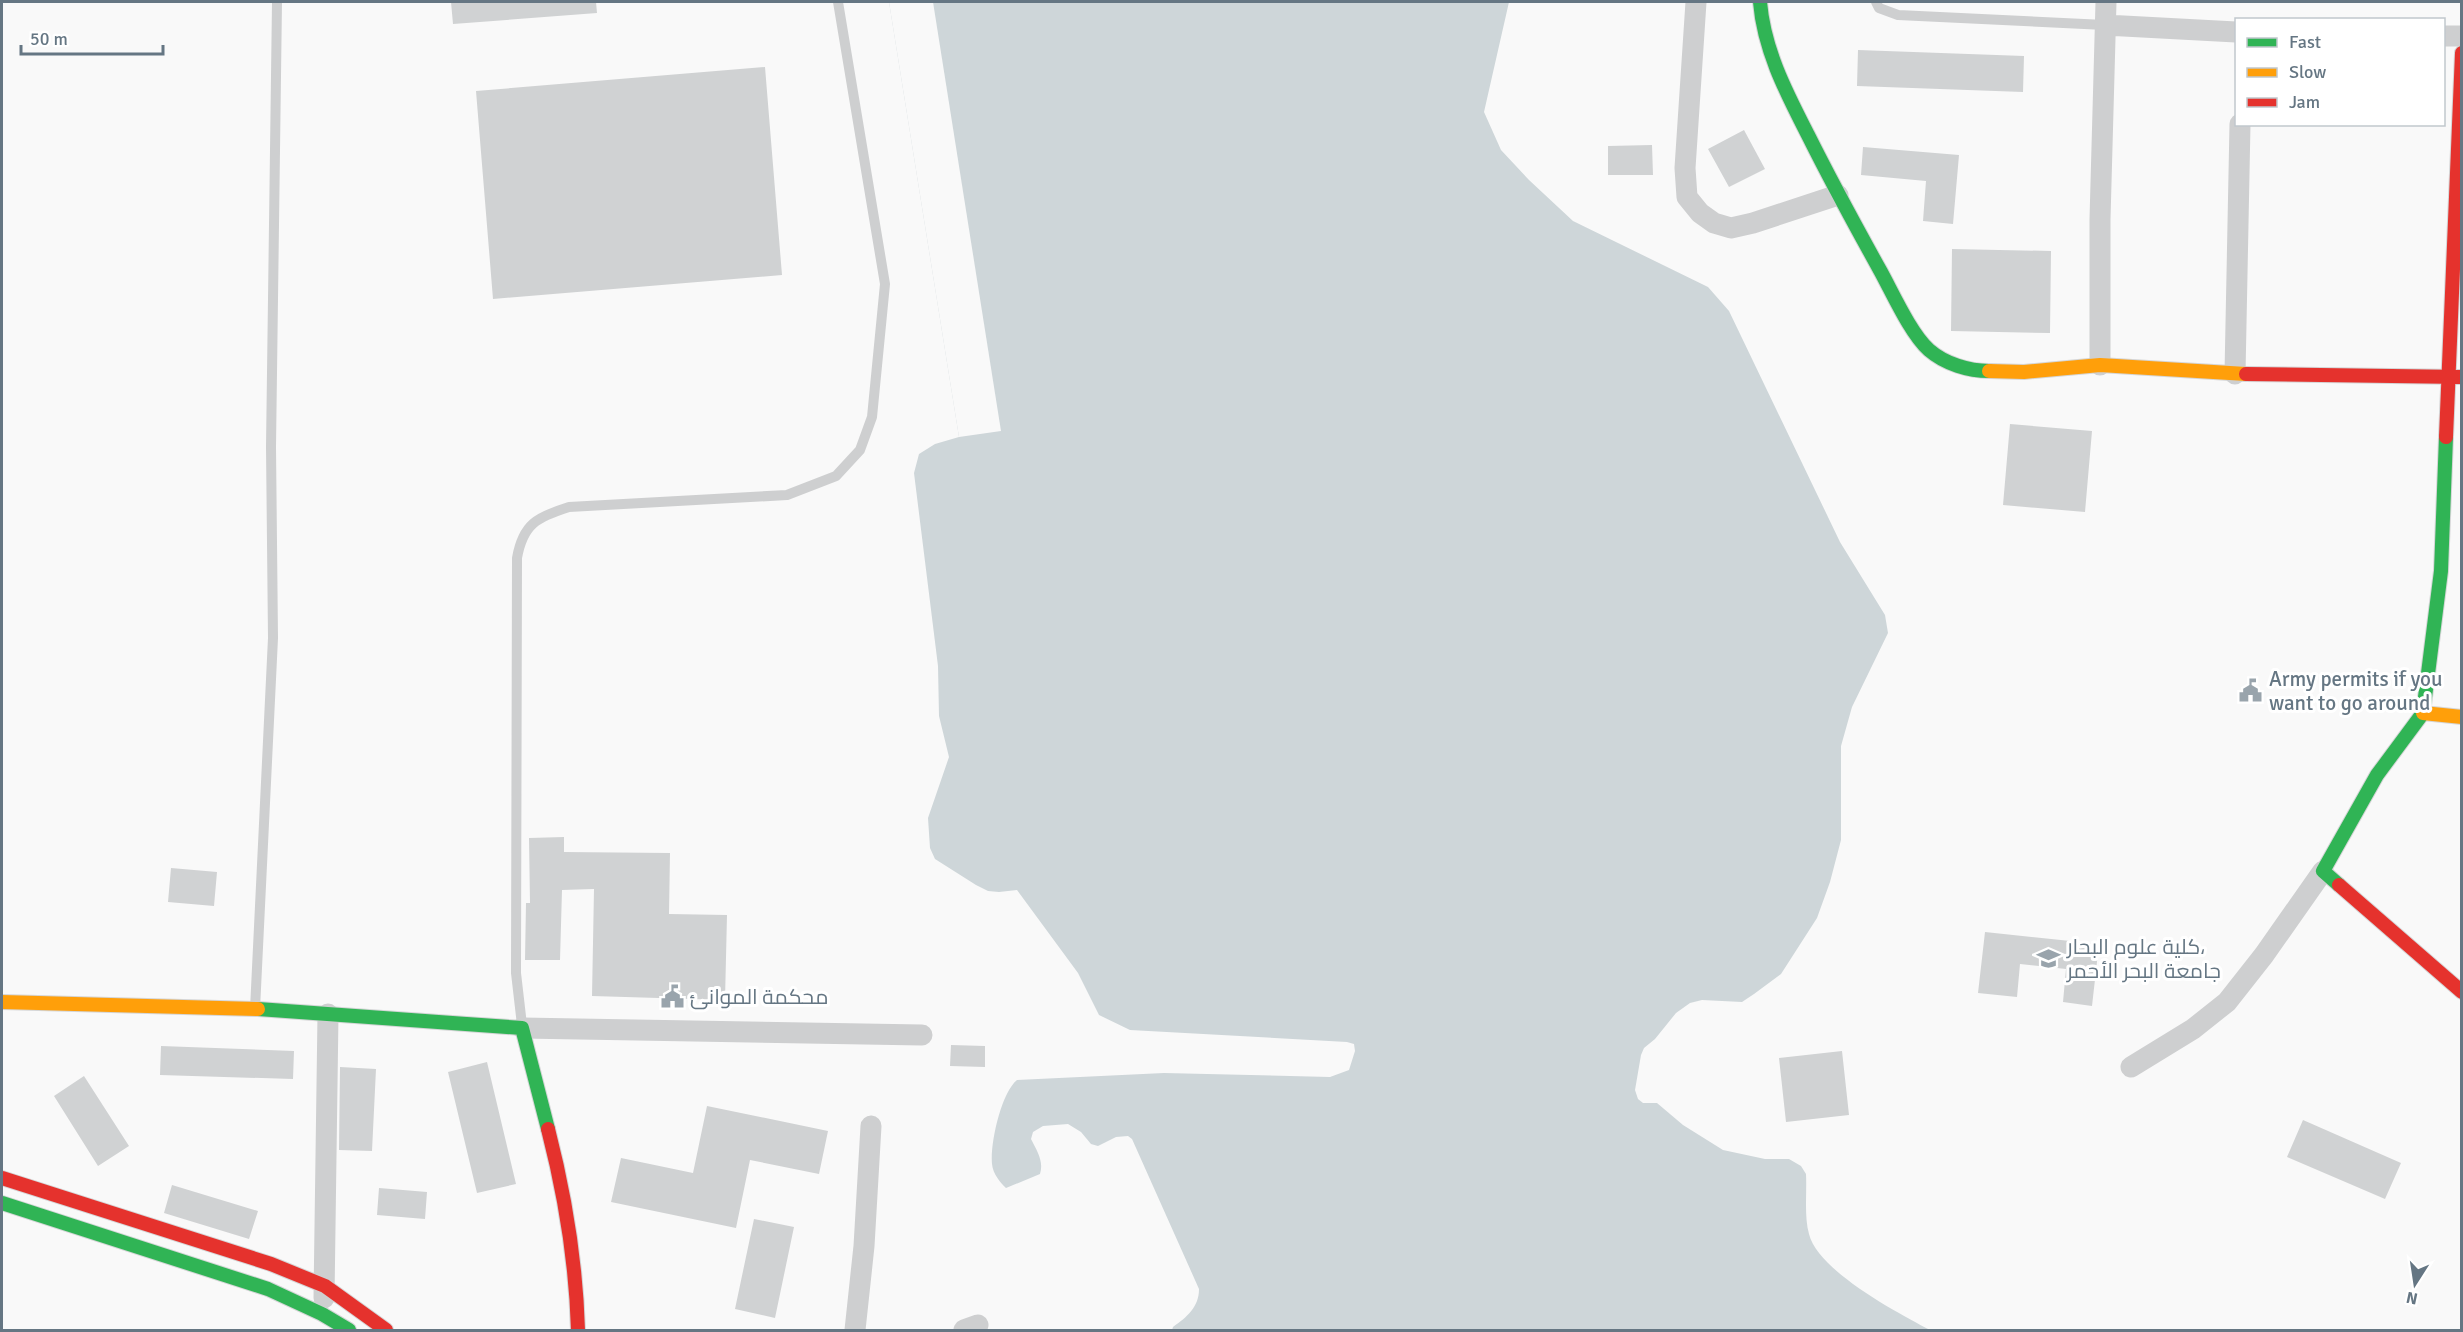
<svg xmlns="http://www.w3.org/2000/svg" width="2463" height="1332" viewBox="0 0 2463 1332" font-family="Signika,Cairo,sans-serif">
  <style>
    .water { fill: #ced6d9 }
    .pier { fill: #f9f9f9 }
    .building { fill: #d0d2d3 }
    .lines { fill: none; stroke-linecap: round; stroke-linejoin: round }
    .fast-casing { stroke: #d5d6d7; stroke-width: 16 }
    .slow-casing { stroke: #d5d6d7; stroke-width: 16 }
    .jam-casing { stroke: #d5d6d7; stroke-width: 16 }
    .lane { stroke: #cecfd0; stroke-width: 10 }
    .street { stroke: #cecfd0; stroke-width: 21 }
    .fast { stroke: #30b455; stroke-width: 14 }
    .slow { stroke: #ff9f0a; stroke-width: 14 }
    .jam { stroke: #e5322d; stroke-width: 14 }
    .labels { text-anchor: middle; stroke-width: 6; stroke-linejoin: round; paint-order: stroke }
    .poi-label { font-size: 21px; fill: #657683; stroke: #fff; text-anchor: start }
  </style>
  <rect width="100%" height="100%" fill="#f9f9f9"/>
  <path class="water" d="M889,2h620l-25,110 17,38 28,30 44,41 135,66 21,24 111,231 45,73 3,18 -36,74 -11,39v94l-11,42 -13,36 -36,56 -27,20 -12,8 -40,-2 -12,3 -14,10 -21,26 -11,9 -3,7 -6,35 3,9 5,4h14l26,22 40,25 42,9h24l12,7 5,8c1,19 -2,42 3,60 9,37 89,79 121,96h-758l1,-3c14,-10 26,-20 26,-38l-67,-150 -4,-3 -12,1 -18,9 -7,-2 -10,-12 -13,-8 -25,2 -10,6 -2,7c6,12 13,22 9,35l-34,14c-6,-6 -13,-14 -14,-24 -2,-20 9,-71 25,-84l147,-7 166,4 19,-7 6,-19 -1,-7 -7,-2 -217,-12 -31,-15 -21,-42 -61,-83 -18,2 -11,-1 -12,-6 -41,-26 -5,-11 -2,-30 21,-61 -10,-41 -1,-50 -24,-193 5,-19 16,-10 24,-7z"/>
  <path class="pier" d="M889,2h44l68,429 -42,6z"/>
  <path class="building" d="M451,2h145l1,11 -144,11z
    M1858,50l166,6 -1,36 -166,-6z
    M765,67l17,208 -289,24 -17,-208z
    M1744,130l21,39 -36,18 -21,-38z
    M1652,145l1,30h-45v-29z
    M1863,147l96,8 -6,69 -30,-3 3,-40 -65,-6z
    M1952,249l99,2 -1,82 -99,-2z
    M2010,424l82,7 -7,81 -82,-7z
    M564,837v15l106,1 -1,61 58,1 -2,85 -133,-4 2,-107 -32,1 -2,70h-35l1,-57h4l-1,-65z
    M171,868l46,4 -3,34 -46,-4z
    M1985,932l114,12 -7,62 -29,-4 3,-33 -46,-5 -3,33 -39,-4z
    M951,1045l34,1v21l-35,-1z
    M161,1046l133,5 -1,28 -133,-4z
    M1842,1051l7,64 -63,7 -7,-64z
    M487,1062l29,122 -39,9 -29,-121z
    M340,1067l36,2 -4,82 -33,-1z
    M84,1076l45,70 -31,20 -44,-70z
    M707,1106l121,25 -9,43 -69,-14 -14,68 -125,-26 10,-44 72,15z
    M2303,1120l98,43 -16,36 -98,-42z
    M172,1185l86,26 -9,28 -85,-26z
    M379,1188l48,4 -2,27 -48,-4z
    M754,1219l40,8 -19,91 -40,-9z"/>
  <g class="lines">
    <defs>
      <path id="fast" d="M1760,2c4,48 26,90 48,133 23,46 48,92 73,137 12,22 30,62 48,78 16,14 40,21 60,21
        M2339,885l-16,-14 54,-96 46,-62 18,-142 5,-134
        M258,1009l264,19 26,101
        M2,1203l266,86 54,25 27,16"/>
      <path id="slow" d="M1989,371l35,1 76,-7 146,9
        M2423,713l39,4
        M2,1002l256,7"/>
      <path id="jam" d="M2246,374l216,3
        M2446,437l16,-384
        M2339,885l123,107
        M548,1129c17,66 28,132 30,201
        M2,1178l269,86 54,22 61,44"/>
    </defs>
    <use href="#fast" class="fast-casing"/>
    <use href="#slow" class="slow-casing"/>
    <use href="#jam" class="jam-casing"/>
    <path class="lane" d="M1876,2l3,6 19,7 207,10
      M255,1009l18,-371 -2,-191 6,-445
      M522,1025l-6,-52 1,-415c6,-34 20,-41 52,-51l218,-12 49,-19 24,-26 12,-33 13,-133 -47,-282"/>
    <path class="street" d="M1696,2l-11,166 2,29 13,16 14,10 17,5 22,-5 85,-28
      M2105,25l131,7
      M2444,36h18
      M2100,365v-146l6,-217
      M2235,374l5,-250
      M522,1028l400,7
      M2131,1067l62,-38 34,-27 37,-47 59,-84
      M324,1298l4,-284
      M855,1330l9,-84 7,-120
      M964,1330l14,-5"/>
    <use href="#fast" class="fast"/>
    <use href="#slow" class="slow"/>
    <use href="#jam" class="jam"/>
  </g>
  <defs>
    <symbol id="civic-bare" viewBox="-9 -9 18 18"><path d="M-.6-6.5H3V-4.5H.6V-3L4-1V1h2V6H-6V1h2V-1L-.6-3ZM-1.2 2.5V6h2.4V2.5Z" fill="#99a4ac" stroke="#fff" stroke-width="2.5" paint-order="stroke"/></symbol>
    <symbol id="university-bare" viewBox="-9 -9 18 18"><path d="M0-5L7-2L0 1L-7-2ZM-4 1L0 2.5L4 1V4Q0 6-4 4Z" fill="#99a4ac" stroke="#fff" stroke-width="2.5" paint-order="stroke"/></symbol>
  </defs>
  <g fill-rule="evenodd">
    <use href="#civic-bare" x="2234" y="674" width="33" height="33"/>
    <use href="#university-bare" x="2032" y="942" width="33" height="33"/>
    <use href="#civic-bare" x="656" y="980" width="33" height="33"/>
  </g>
  <g class="labels">
    <g class="poi-label">
      <text x="2269" y="686">Army permits if you<tspan x="2269" dy="24">want to go around</tspan></text>
      <text x="2067" y="954">كلية علوم البحار،<tspan x="2067" dy="24">جامعة البحر الأحمر</tspan></text>
      <text x="690" y="1004">محكمة الموانئ</text>
    </g>
  </g>
  <rect width="2463" height="1332" fill="none" stroke="#657683" stroke-width="6"/>
  <rect x="2235" y="18" width="210" height="108" fill="#ffffff" stroke="#c1c8cd" stroke-width="1.5"/>
  <rect x="2247" y="38" width="30" height="9" fill="#30b455" stroke="#c1c8cd" stroke-width="1.5"/>
  <text x="2289" y="48" font-size="18" fill="#657683">Fast</text>
  <rect x="2247" y="68" width="30" height="9" fill="#ff9f0a" stroke="#c1c8cd" stroke-width="1.5"/>
  <text x="2289" y="78" font-size="18" fill="#657683">Slow</text>
  <rect x="2247" y="98" width="30" height="9" fill="#e5322d" stroke="#c1c8cd" stroke-width="1.5"/>
  <text x="2289" y="108" font-size="18" fill="#657683">Jam</text>
  <g transform="translate(2415 1284) rotate(192)" stroke="#ffffff" stroke-width="4.5" paint-order="stroke">
  <path d="M0-4.5L10 22L0 15L-10 22Z" fill="#657683"/>
  <text y="-9" font-size="16" font-weight="bold" text-anchor="middle" fill="#657683">N</text>
  </g>
  <path d="M21 45v9h142v-9" fill="none" stroke="#657683" stroke-width="3"/>
  <text x="30" y="45" font-size="18" fill="#657683" stroke="#ffffff" stroke-width="4.5" paint-order="stroke">50 m</text>
</svg>
